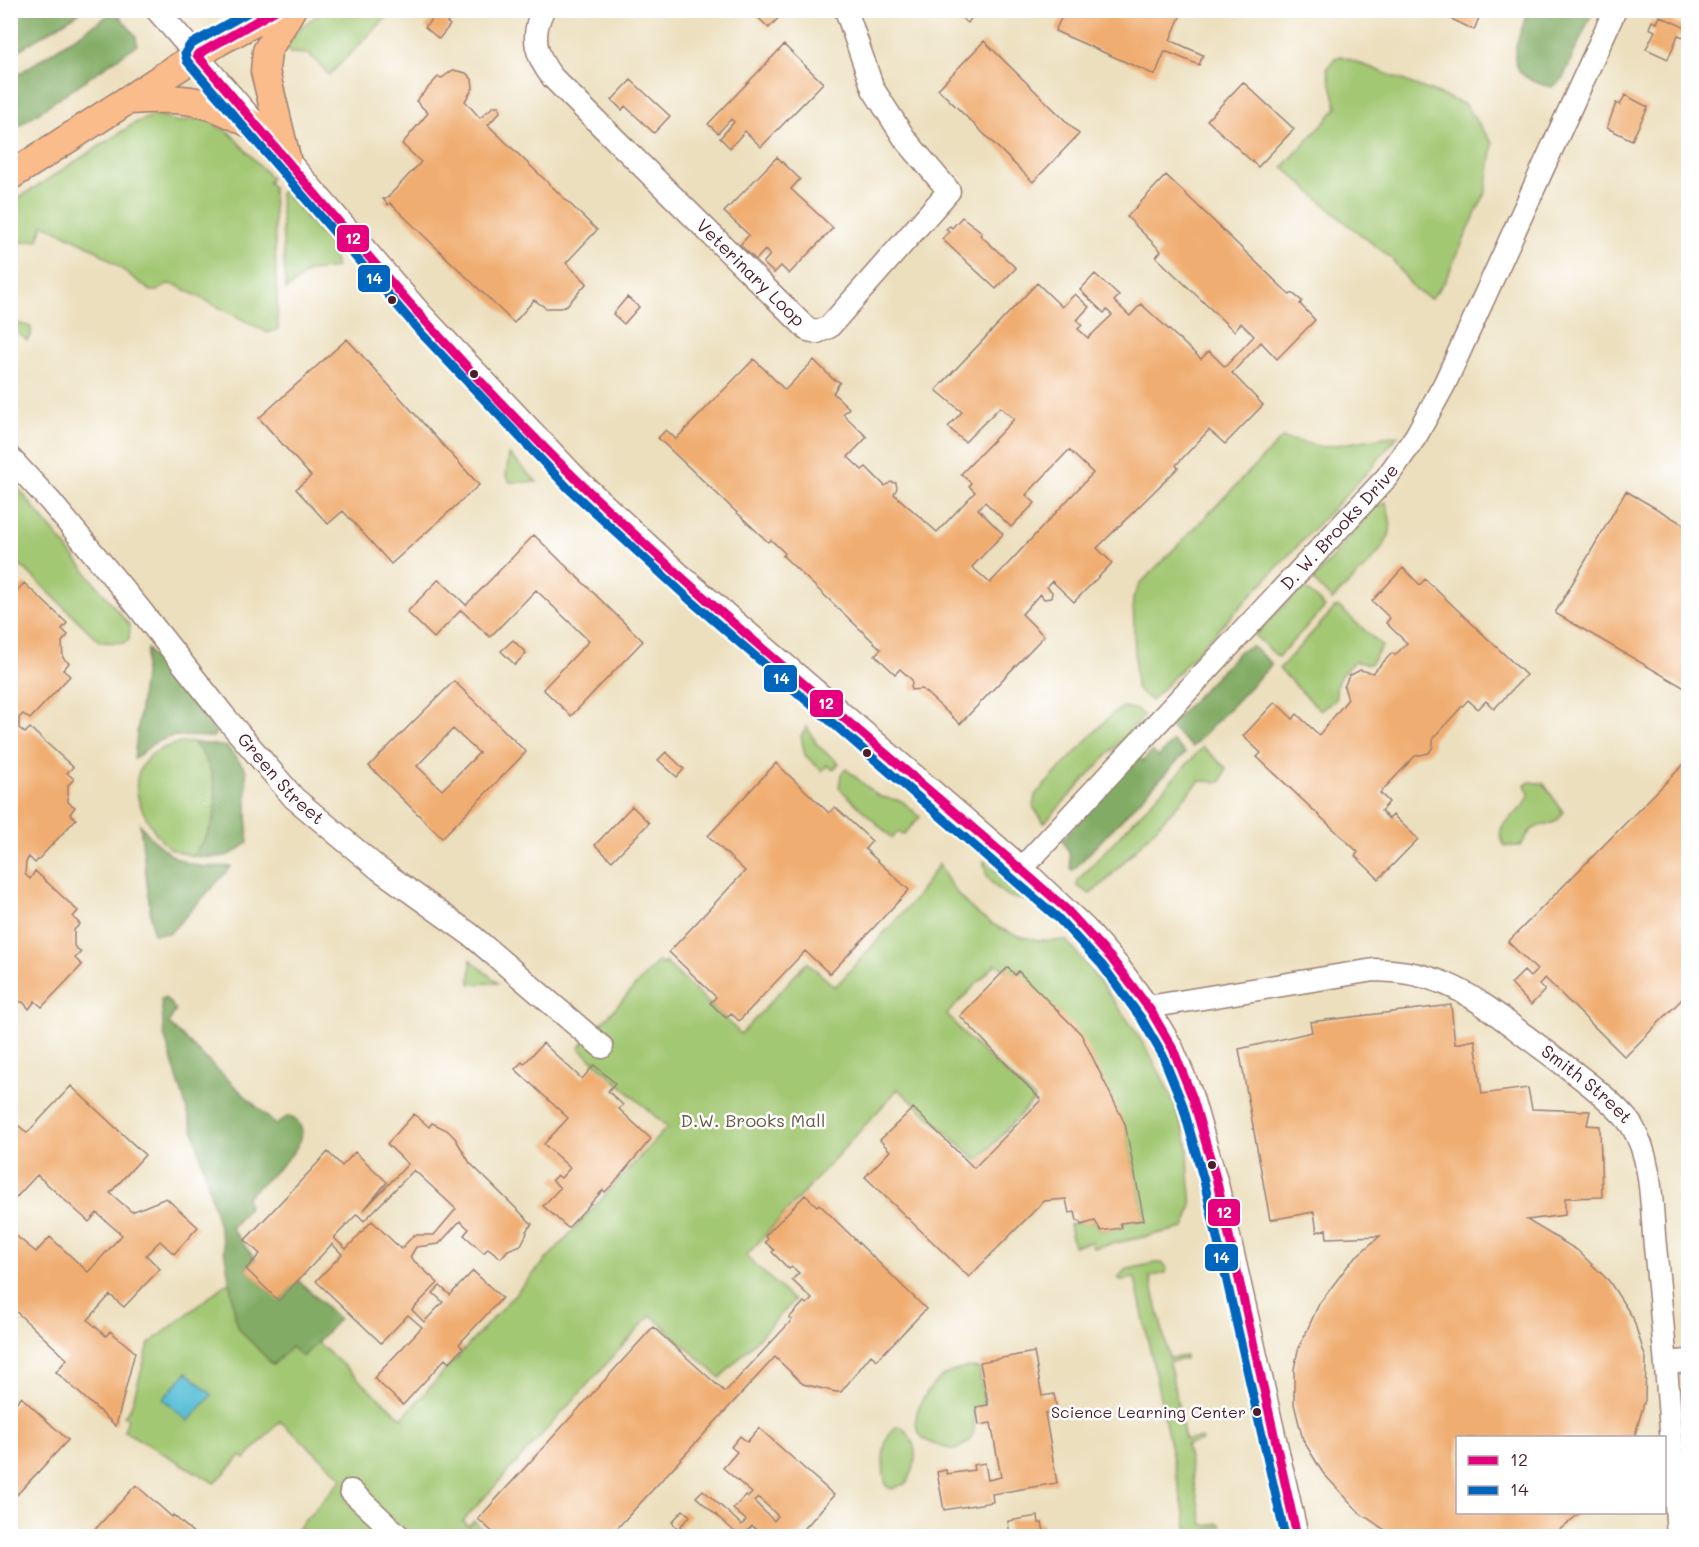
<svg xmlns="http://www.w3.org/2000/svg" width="1699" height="1547" viewBox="0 0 1699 1547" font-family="Mali,sans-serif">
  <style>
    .green { fill: #a3c873; stroke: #76744f; stroke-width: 1.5 }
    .forest { fill: #82ac65; stroke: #666648; stroke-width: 1.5 }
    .water { fill: #5ac0d8; stroke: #527082; stroke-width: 1.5 }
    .building { fill: #f0ad71; fill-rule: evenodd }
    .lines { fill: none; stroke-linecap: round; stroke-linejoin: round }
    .minor-casing { stroke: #9b7f74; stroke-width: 25 }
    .major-casing { stroke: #9b7f74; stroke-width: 31 }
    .minor { stroke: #fff; stroke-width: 22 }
    .major { stroke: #fabc8b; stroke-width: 28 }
    .bus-1-casing { stroke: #fff; stroke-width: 14 }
    .bus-2-casing { stroke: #fff; stroke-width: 14 }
    .bus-1 { stroke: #e5007d; stroke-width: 9 }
    .bus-2 { stroke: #0065bd; stroke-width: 9 }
    .bus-dot { fill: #4a1f2b; stroke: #fff; stroke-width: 2 }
    .labels { text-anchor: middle; stroke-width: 5; stroke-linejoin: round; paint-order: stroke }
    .bus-label { font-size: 16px; fill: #4a1f2b; stroke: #fff; text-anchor: end }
    .street-label { font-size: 18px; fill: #4a1f2b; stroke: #fff }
    .park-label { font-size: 18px; fill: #695a44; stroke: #fff }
    .line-badge { stroke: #fff; stroke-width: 2 }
    .badge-label { font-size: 16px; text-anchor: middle; font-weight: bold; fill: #fff }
  </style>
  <rect width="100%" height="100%" fill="#fff"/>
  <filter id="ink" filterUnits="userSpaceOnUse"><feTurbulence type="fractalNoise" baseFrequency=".0167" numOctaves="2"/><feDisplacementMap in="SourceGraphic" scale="12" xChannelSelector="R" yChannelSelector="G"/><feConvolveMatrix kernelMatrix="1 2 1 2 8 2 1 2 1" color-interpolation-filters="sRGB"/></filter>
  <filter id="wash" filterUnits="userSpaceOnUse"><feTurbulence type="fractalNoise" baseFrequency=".008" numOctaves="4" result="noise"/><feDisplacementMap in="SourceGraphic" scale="24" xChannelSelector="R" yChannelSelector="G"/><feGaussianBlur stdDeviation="1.35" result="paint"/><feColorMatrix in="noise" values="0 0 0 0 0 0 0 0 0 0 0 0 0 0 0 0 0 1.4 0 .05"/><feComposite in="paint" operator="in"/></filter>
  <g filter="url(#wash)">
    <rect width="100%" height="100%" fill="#ecdfbd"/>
    <path class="green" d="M324,11h69l-64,64 -20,-21 -19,-1 -3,-7 12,-18z
      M1341,56l123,48 29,40 -7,47 -41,90 -14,18 -16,-9 -24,-32 -49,-38 -59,-53 54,-59 -10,-40 8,-10z
      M157,114l20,8 25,-4 27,14 42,46 -3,4 5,6 5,141 -10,4 -92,-48 -8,-1 -10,7h-7l-58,-43 -43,-21 -7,-2 -5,15 -27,4v-41l124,-80z
      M283,191l48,55 5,22 -27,3 -23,19 -6,-97z
      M10,321l21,6v9l-4,4 -16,-12z
      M1398,435l-26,32 -221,234 -15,-13 -3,-90 7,-14 142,-146 41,9z
      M509,454l28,28h-27l-4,-6z
      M19,489l111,137 -1,14 -5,3 -24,-1 -75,-73 -12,-5 -2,-66z
      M1386,502c2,10 7,23 3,33 -8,22 -41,48 -57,65l-19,-20 62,-73z
      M1303,586l22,21 -47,50 -23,-21z
      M1339,607l43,39 -12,18 -16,-2c-14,13 -19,18 -18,37l-16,11 -41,-41 56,-61z
      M1123,707l14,3 7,6 -100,107 -10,-15 1,-13 77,-81z
      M807,727l11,19 21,17 -6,7 -6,-5 -5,6 -17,-16 -4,-19z
      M193,742c22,23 30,62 15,91 -4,8 -11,16 -16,23 -7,-3 -16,-4 -22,-8 -10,-7 -17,-19 -23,-29 -25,-44 -2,-75 46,-77z
      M1203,747l23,21 -5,14 -21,-1 -95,101 -15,12 -13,-8 1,-6z
      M846,769l26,22 9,6 21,4 18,16 -17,18 -5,-3 -6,6 -53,-50 2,-14z
      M1530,782l14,2 19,28c-7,16 -19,10 -30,17 -6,4 -8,12 -13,17h-15c-18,-26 22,-30 24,-53l-4,-8z
      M984,861l46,38c-22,4 -46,-16 -46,-38z
      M939,864c24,50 71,82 127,76 50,61 101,125 121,203 2,11 1,22 2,32 2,27 6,27 -5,53l-91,20 -2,-6 -17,4 -5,-21 11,-4 1,3 14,-3 6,10 20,-3 -1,-5 24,-3 -19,-95 -107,-153 -3,3 -7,-7 -3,2 -9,-6 -49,50 19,23 69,62 -57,62 -80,-72 -152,167 48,45 -74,77 -69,-63 -188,206 5,5 6,-5 16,15h-199l52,-58 -63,-57 -35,38 -4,-3 -26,27 -91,-52 4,-12 -4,-3 7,-9 18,-63 91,-71 162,145 265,-291 -88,-79 79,-87 4,4 3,-3 76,72 66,-72 28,25 79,-87z
      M471,960l27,23 -28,1z
      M1154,1263h8l5,5 -1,5 -16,4 19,81 16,-2v3l-16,3 16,78 17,-2v3l-16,4 17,80 15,-2 4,3 -17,5 1,5h-17l-54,-258 -14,2 -3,-2 7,-8z
      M969,1367l10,2 6,35 -12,3c3,22 4,33 -18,43 -10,-2 -27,-6 -34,-14 -15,-19 8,-53 26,-62 7,-3 15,-5 22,-7z
      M896,1427h6c18,17 16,36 5,56l-15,6 -6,-3c-4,-17 -6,-47 10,-59z"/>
    <path class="forest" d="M11,10h71v1l-71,44z
      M115,11l21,25 1,9 -126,86v-52z
      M1529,11h64l-31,69 -10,7c-52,-10 -39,-39 -23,-76z
      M1252,646l20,18 -80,83 -23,-21 71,-75z
      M147,649l69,84 -3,4 -41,-1 -18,7 -20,16z
      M1173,741l12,12 -112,117 -2,-1 -2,-17 -7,-12 76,-84 5,5 9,-10 6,6z
      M193,742l34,5 19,23 2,72c-18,18 -32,16 -56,14 5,-7 12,-15 16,-23 15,-29 7,-68 -15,-91z
      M140,824c16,22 38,41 67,43 9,0 15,-2 24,0l-61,66 -17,1z
      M165,998l11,12 -8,13 108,102 12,-9c43,17 -26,66 -42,81l3,10 -18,21 24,31 -9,10 33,31 19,-20 41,39 -36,38 -12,-10 -18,18 -36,-38 -14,-84 -26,-100 -33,-109 -3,-35z"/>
    <path class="water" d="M187,1372l25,23 -24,26 -25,-22z"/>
    <g id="blocks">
      <path class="building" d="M750,10h36l-17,18z
        M951,10h26l-9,13z
        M1065,10h118l-13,30 33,15 -4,10 -34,-14 -10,24 -100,-44z
        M1433,10h49l-8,20z
        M437,13l13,12 -11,14 -14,-12z
        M1660,16l28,13 -4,8 -6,-2 -10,24 -22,-10 9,-18 -6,-3 3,-7 5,2z
        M984,41l95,93 -46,48 -95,-93z
        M784,45l39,38 -62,64 -16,-16 -15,17 -10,-10 14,-16 -3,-3 -13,14 -10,-9z
        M453,70l13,3 6,6 1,9 -8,13 15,17 14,-12h5l1,6 -12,13 109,105 -31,33 21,20 -20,22 -7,3h-14l-12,-8 -20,23 -124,-120 -2,2 -5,-6h3l35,-37 -19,-18 26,-31 -12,-12 22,-24 4,1z
        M631,80l39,36 -16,17 -29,-27 -3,4 -10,-10z
        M1243,82l51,47 -36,38 -51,-47z
        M1625,95l23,12 -16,33 -25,-12 9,-25 4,2z
        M777,157l23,22 -9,10 42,39 -44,46 -8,-8 -7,7 -11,-10 7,-8 -5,-5 -9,10 -16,-15 9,-10 -25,-23z
        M1166,175l124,120 2,-2 10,8 -2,3 15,16 -38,39 -16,-17 -29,31 31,32 -38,39 -16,-14 -33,35 2,3 -81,80 15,15 -38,39 -22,-21 -5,6 5,5 -1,6 -7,1 -4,-5 -18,20 22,22 -84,88 -38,-35 -11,1 1,-10 -12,-11 -5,5 -20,-19 6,-6 -98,-93 2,-3 -14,-13 -3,2 -110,-104 8,-8 10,9 78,-80 31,31 29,-30 19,19 7,3 -7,11 16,15 -6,6 24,23 -19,20 14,13 4,-3 19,19 6,-4 5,1 1,5 -3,6 43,38 38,-40 -6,-6 2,-3 -10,-9 53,-55 -14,-12 -35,35 -17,-15 14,-15 -26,-22 101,-107 25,24 13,-13 14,13 -12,13 5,5 -4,4 10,9 24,-23 -5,-5 -3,3 -24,-23 15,-16 24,22 -5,5 16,15 11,-12 60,55 8,-8 16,16 29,-31 -13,-13 -7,8 -78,-74 5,-6 -34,-34zM1069,450l24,23 -103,110 -18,-16 31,-33 -25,-25 7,-7 26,25 24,-24 -9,-8z
        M962,217l16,12 4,4 -2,2 36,33 -20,21 -54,-50 7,-7 -3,-3 4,-3 2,2z
        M627,297l12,10 -15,17 -11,-10z
        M347,339l132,146 -88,79 -48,-53 -15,13 -32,-35 15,-13 -52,-58z
        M1626,491l62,36v163l-133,-77z
        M534,535l109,106 -72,75 -28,-27 46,-48 -53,-51 -46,47 -29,-27 -27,28 -27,-26 32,-33 27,26z
        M1403,568l17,17 5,-6 101,96 -32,34 -8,-8 -8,8 -10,-9 -35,38v8l-4,7 -14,3 -35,37 9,9 -8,9 8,8 4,-4 25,24 -39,40 -24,-23 3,-4 -101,-95 4,-4 -18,-17 32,-34 18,17 4,-5 22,21 29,-36 -4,-12 5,-11 11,-6 13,3 19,-20 3,2 12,-12 -21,-20 4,-5 -18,-17z
        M10,583l8,7 6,-7 43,40 -5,6 6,6 -6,7 1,16 6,5 -6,7 7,6 -40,43 -7,-5 -4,4v10l6,5 5,-5 43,39 -6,6 7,6 -6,6v17l7,5 -5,7 6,5 -41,44 -6,-6 -3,5 -1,12 5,5 5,-8 43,40 -5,6 7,7 -6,6v16l7,6 -6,6 7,7 -40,42 -7,-6 -6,8 -6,-7h-13z
        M513,640l13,13 -11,12 -14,-14z
        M454,681l72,71 -84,86 -73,-72zM453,729l26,24 -37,37 -25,-24z
        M666,752l18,17 -7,8 -19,-17z
        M1688,760v233l-63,64 -80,-79 -6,6 6,6 -14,15 -20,-21 13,-13 6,6 7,-7 -29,-28z
        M776,763l53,50 6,-6 37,34 -7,8 44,41 -79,84 -25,-23 -66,70 -8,-8 -5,5 -16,-15 6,-6 -47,-45 76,-81 -37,-35z
        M632,806l17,17 -37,38 -17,-16z
        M1008,967l7,8 3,-4 63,63 44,90 19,96 -24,3 2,5 -21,3 -6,-10 -14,4 -1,-4h-3l-2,-9 -6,1 -3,-14 -22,2 -75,76 -104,-100 25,-26 -10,-11 33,-32 61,60 67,-68 -81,-84z
        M1451,1005l4,39 20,-4 7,54 46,-6 4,21 58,2 -3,14 13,1 2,71 -37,1v17l-38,5 50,30 32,31 24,37 13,41 -1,41 -11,38h-176v74h123l-29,24h-158l-34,-23 -37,-40 -20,-33 -9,-36v-35l4,-19 21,-46 33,-44 28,-24 -53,2 -1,-9 -9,3 -3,-20 -44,8 -31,-171 73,-17 -2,-10z
        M543,1043l39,36 12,-14 21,18 -7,8 15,14 -4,4 32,30 -38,45 -8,8 -2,-2 -35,38 -25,-22 17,-18 -8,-8 5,-5 4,3 9,-10 -26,-24 24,-26 -53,-49 7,-7 2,2z
        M71,1086l74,69 -35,38 22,19 34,-14 32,29 -24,27 -14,-13 -14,14 14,14 -36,38 -14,-12 -22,25 18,16 4,-5 25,21 -19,74 -60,-54 11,-13 -57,-53v-75l26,21 14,-15 38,35 34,-37 -25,-22 -8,9 -52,-47 -27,29v-73l7,-7 10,9z
        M414,1114l15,13 3,-4 15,7 8,8 15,25 62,61 -6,7 1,2 -6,12 -13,5 -7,8 -13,-10 -4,5 -20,-18 5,-6 -9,-8 -21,23 -23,3 -6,10 28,26 -26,27 12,12 19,-20 -10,-9 7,-7 10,9 23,-24 29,27 -43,46 4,4 -14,15 -4,-4 -42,46 -29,-27 48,-51 -14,-12 -27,28 -65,-62 26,-27 -10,-10 -53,57 -33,-32 14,-15 -15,-14 83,-88 14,14 13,-14 32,30 -24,29 45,-47 -21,-20zM414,1170l42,39 -22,26h-20l-13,14 -29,-28 -26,28 -12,-11 23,-24 7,7z
        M805,1195l12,11 2,-2 107,105 -49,51 -6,-5 -30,37h-5l-33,-8 -28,-27 -165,179h-113l-19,-17 175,-192 72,65 67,-72 -3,-2 15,-16 3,2 5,-5 -20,-19 7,-7 -7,-6 -3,2 -17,-17 2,-2 -9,-8 3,-3 -3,-3z
        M1688,1205v51h-1l-3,-50z
        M1034,1352l8,44 12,-2 3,17 -12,2 12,70 -65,11 1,8 -49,8 -7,-38 9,-2 1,4 27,-4 -1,-5 12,-2 3,17 13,-3 -10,-54 -12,2 -3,-18 12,-2 -8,-43z
        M21,1397l47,43 -58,62v-93z
        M759,1428l75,67 -36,41h-34l-12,-10 -4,4 7,6h-23l3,-4 -39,-35 7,-7 39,35 4,-5 -13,-11 13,-14 2,2 4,-4 -29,-25 14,-16 -6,-5 9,-11 7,6zM758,1497l20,19 -4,5 -20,-20z
        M136,1485l36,32 1,-2 24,21h-108z
        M683,1510l7,6 -12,13 -6,-7z
        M1038,1516l1,7h3l3,13h-35l-2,-15z"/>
    </g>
  </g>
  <g filter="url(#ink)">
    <use href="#blocks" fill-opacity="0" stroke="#9b7f74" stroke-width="1.5"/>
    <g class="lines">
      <defs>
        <g id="minor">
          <path d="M157,10l264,304 158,167 99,92 344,295 63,60 33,38 30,41 24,41 18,43 27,93 80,352"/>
          <path id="s1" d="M543,10c-13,26 -7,47 10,68l255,252 9,2 12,-5 120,-136 -44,-52 -32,-50 -27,-79"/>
          <path id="s2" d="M10,458l40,43 88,106 87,110 69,81 85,71 92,66 131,112"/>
          <path id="s3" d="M1022,868l365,-391 29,-41 29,-53 170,-373"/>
          <path id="s4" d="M1148,1007l226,-37c68,1 99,26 150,65 28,21 90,64 108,91 21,34 19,82 23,120 10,97 17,193 23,290"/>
          <path d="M1667,1363l21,-2"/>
          <path d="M351,1491l48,45"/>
        </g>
        <path id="major" d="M130,100c58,-4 79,0 130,29
          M286,158l-21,-87 2,-20 24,-41
          M10,176l209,-135 58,-31"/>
      </defs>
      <use href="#minor" class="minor-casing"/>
      <use href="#major" class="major-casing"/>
      <use href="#minor" class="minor"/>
      <use href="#major" class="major"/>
      <defs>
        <path id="bus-1" d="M276,10l-79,45c123,144 244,293 380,425 156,151 327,285 489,429l45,49 40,53 22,38 20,50 23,79 81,358"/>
        <path id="bus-2" d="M252,10l-62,35 -5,8 2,8 234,272 147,155 121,111 369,319 44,47 39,53 21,36 20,49 22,78 81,355"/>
      </defs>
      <use href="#bus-1" class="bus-1-casing"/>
      <use href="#bus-2" class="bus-2-casing"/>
      <use href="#bus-1" class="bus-1"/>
      <use href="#bus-2" class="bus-2"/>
    </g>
  </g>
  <g class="bus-dot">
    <circle cx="392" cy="300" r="5"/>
    <circle cx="474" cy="374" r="5"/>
    <circle cx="867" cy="753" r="5"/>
    <circle cx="1212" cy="1165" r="5"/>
    <circle cx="1257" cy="1412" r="5"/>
  </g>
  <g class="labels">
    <g class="bus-label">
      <text x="1246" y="1418">Science Learning Center</text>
    </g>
    <g class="street-label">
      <text dy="6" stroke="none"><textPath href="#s1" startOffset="351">Veterinary Loop</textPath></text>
      <text dy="6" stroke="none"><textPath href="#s3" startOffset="466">D. W. Brooks Drive</textPath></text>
      <text dy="6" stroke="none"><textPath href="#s2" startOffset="420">Green Street</textPath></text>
      <text dy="6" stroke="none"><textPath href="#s4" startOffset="476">Smith Street</textPath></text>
    </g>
    <g class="park-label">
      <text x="753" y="1127">D.W. Brooks Mall</text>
    </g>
  </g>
  <g class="line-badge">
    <rect x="336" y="224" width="34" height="29" rx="6" fill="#e5007d"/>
    <rect x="357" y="264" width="34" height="29" rx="6" fill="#0065bd"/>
    <rect x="763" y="664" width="35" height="29" rx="6" fill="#0065bd"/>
    <rect x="809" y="689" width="35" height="29" rx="6" fill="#e5007d"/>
    <rect x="1207" y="1198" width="34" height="29" rx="6" fill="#e5007d"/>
    <rect x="1204" y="1243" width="35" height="29" rx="6" fill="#0065bd"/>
  </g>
  <g class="badge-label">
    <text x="353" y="244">12</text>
    <text x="374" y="284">14</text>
    <text x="781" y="684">14</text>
    <text x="826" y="709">12</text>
    <text x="1224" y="1218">12</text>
    <text x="1221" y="1263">14</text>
  </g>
  <rect width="1699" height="1547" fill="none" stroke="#fff" stroke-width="36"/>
  <rect x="1456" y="1436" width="210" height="78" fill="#ffffff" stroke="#b7a5aa" stroke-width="1.5"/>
  <rect x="1468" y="1456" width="30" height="9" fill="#e5007d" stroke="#b7a5aa" stroke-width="1.5"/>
  <text x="1510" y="1466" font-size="18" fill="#4a1f2b">12</text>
  <rect x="1468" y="1486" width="30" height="9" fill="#0065bd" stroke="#b7a5aa" stroke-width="1.5"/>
  <text x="1510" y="1496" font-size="18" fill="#4a1f2b">14</text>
</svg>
